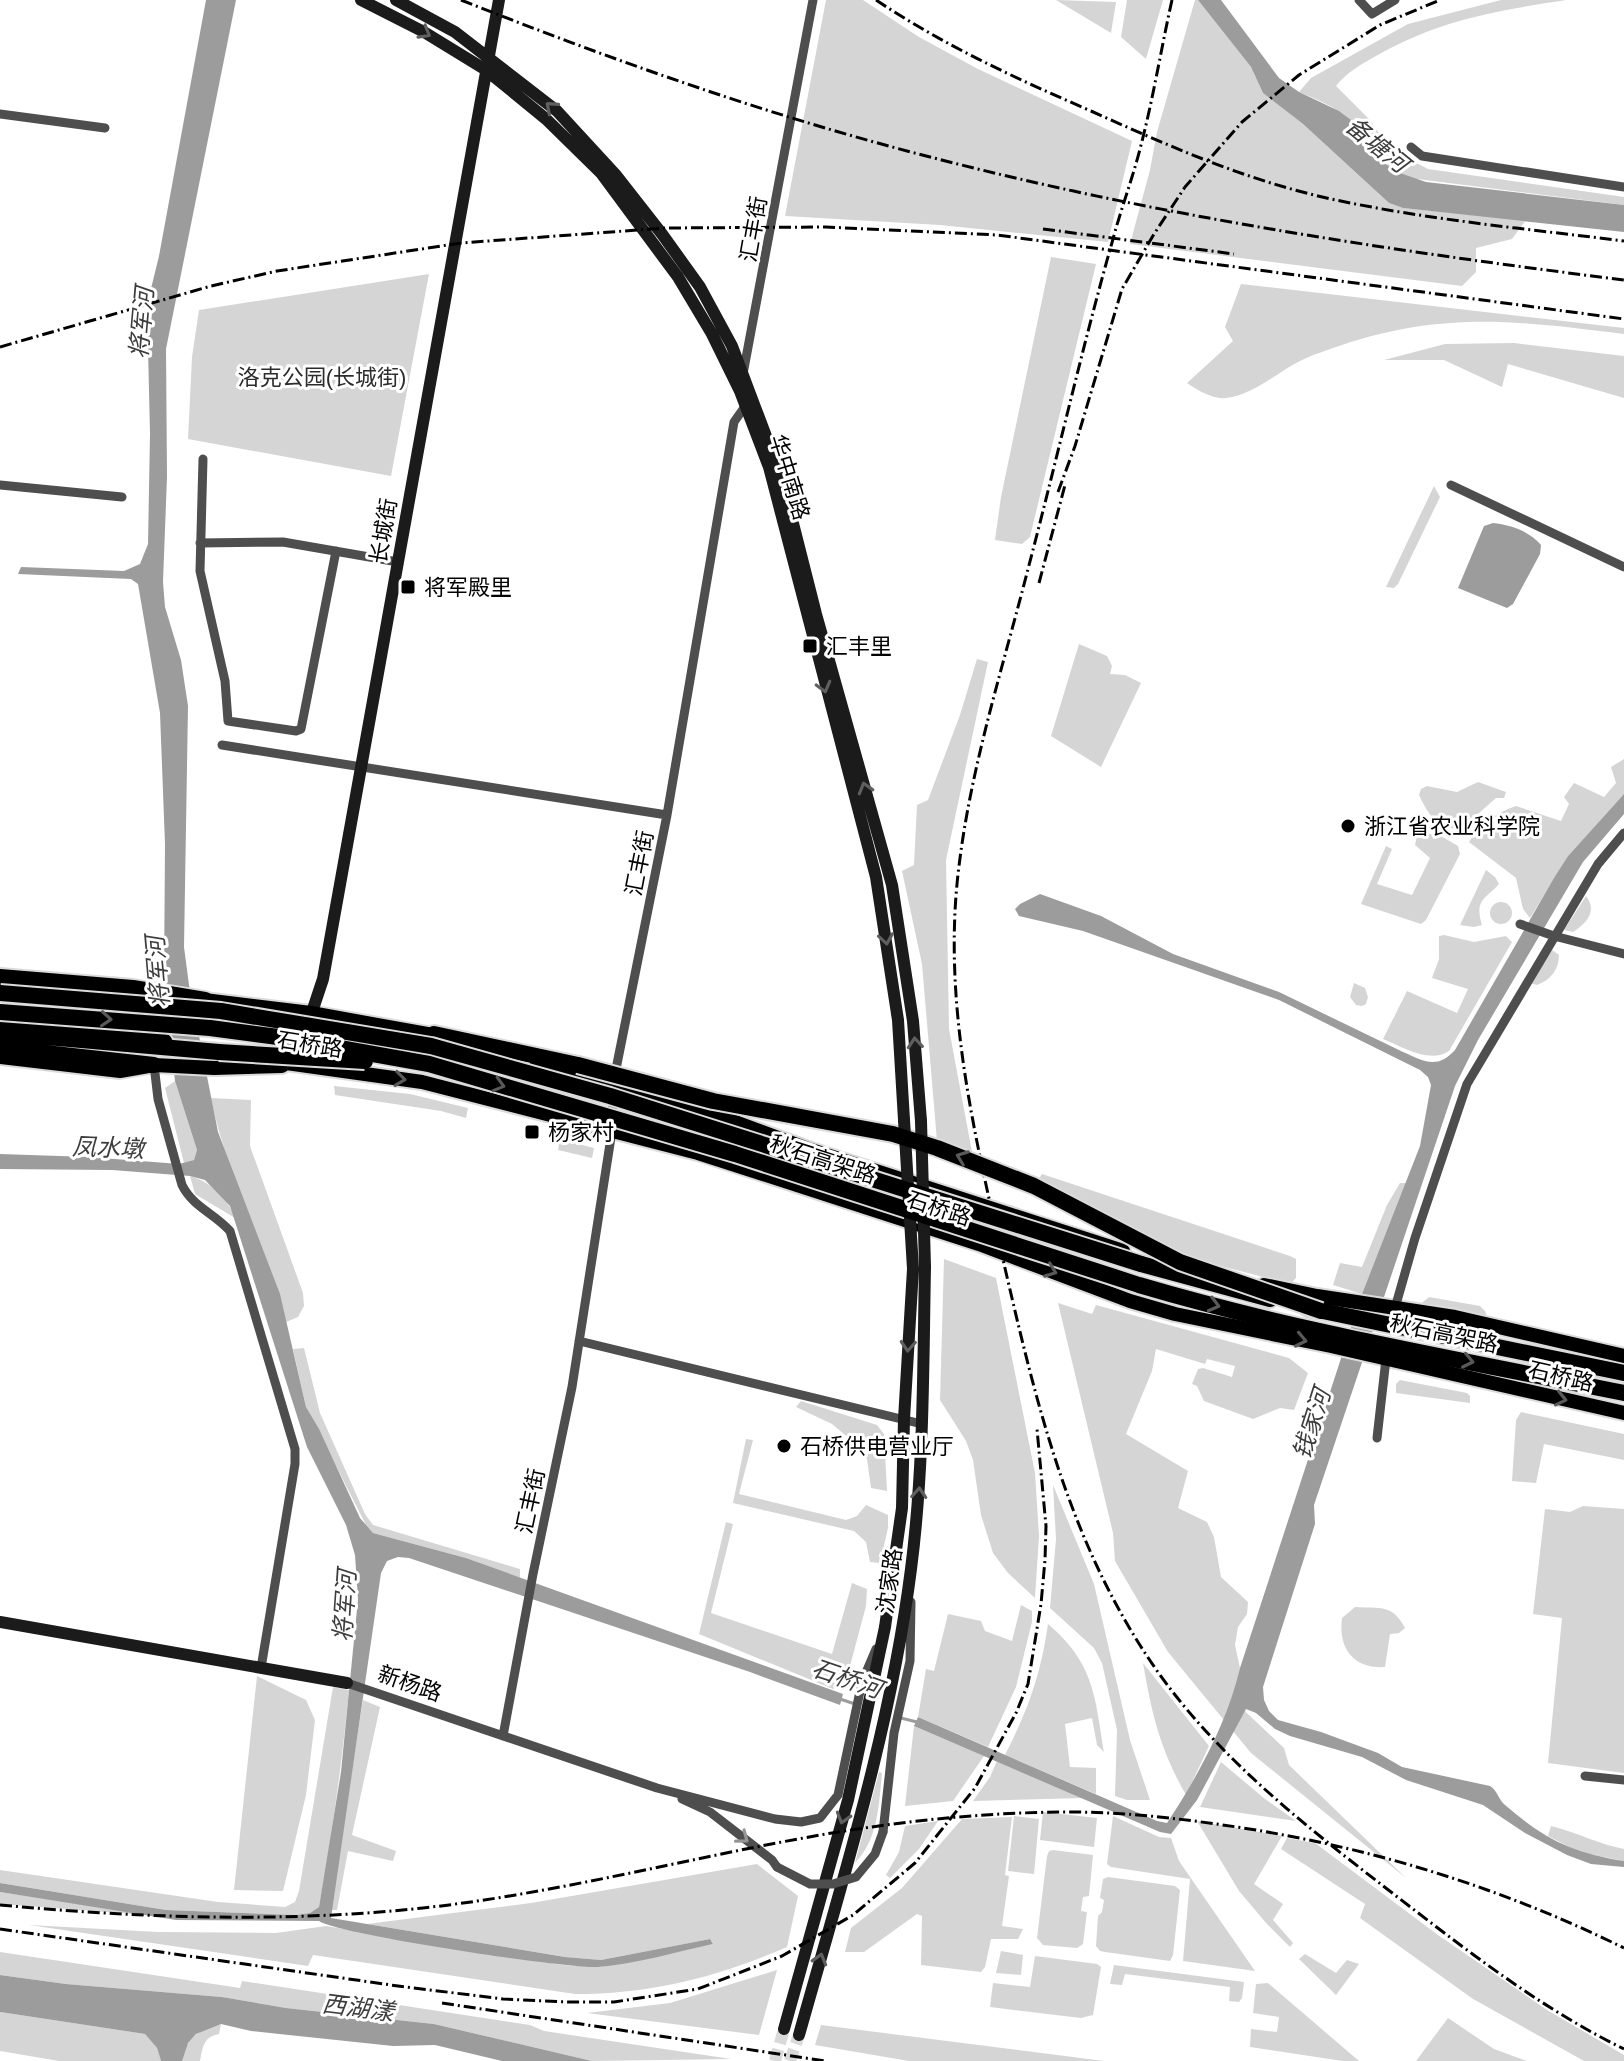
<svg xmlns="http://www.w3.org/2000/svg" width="1624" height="2061" viewBox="0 0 1624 2061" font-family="Helvetica,'Noto Sans SC',sans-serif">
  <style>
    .green { fill: #d5d5d5 }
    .water { fill: #9c9c9c }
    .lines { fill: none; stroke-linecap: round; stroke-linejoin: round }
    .stream { stroke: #9c9c9c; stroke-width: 3 }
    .secondary-tunnel { stroke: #d9d9d9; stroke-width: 12; stroke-dasharray: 12 6; stroke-linecap: butt }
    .primary-casing { stroke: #dbdbdb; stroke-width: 18 }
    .highway-casing { stroke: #dbdbdb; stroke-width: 20 }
    .street { stroke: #4e4e4e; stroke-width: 9 }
    .secondary { stroke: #1b1b1b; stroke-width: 12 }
    .primary { stroke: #000; stroke-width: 14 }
    .highway { stroke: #000; stroke-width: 16 }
    .rail { stroke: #000; stroke-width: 3; stroke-dasharray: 12 4 2 4; stroke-linecap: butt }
    .highway-bridge-casing { stroke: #dbdbdb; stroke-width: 20; stroke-linecap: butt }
    .street-bridge { stroke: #4e4e4e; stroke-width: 9 }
    .secondary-bridge { stroke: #1b1b1b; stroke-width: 12 }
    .highway-bridge { stroke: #000; stroke-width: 16 }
    .oneway { stroke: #5f5f5f }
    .oneway2 { stroke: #595959 }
    .oneway3 { stroke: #959595 }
    .poi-dot { fill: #000; stroke: #fff; stroke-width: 3 }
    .labels { text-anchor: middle; stroke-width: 6; stroke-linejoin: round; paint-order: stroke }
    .street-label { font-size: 22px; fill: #000; stroke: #fff }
    .park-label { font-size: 22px; fill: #2c2c2c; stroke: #fff }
    .poi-label { font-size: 22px; fill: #000; stroke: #fff; text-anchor: start }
    .water-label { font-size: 24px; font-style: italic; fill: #3d3d3d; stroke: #fff }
  </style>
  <rect width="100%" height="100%" fill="#fff"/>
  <path class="green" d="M826,0h37l56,37 59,32 154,72 -24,101 -168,-17 -155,-9z
    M1056,0l60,2 -5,31z
    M1127,0h36l-17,59 -25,-22z
    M1195,0h3l53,67 12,26 40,31 86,79 14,5 123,12 -14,19 -36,9v24l-14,14 -332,-42 20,-74 7,-38z
    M1501,0h65c-71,11 -127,20 -190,56 -16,9 -29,16 -40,30l35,35 13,20 13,12 31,16 196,28v8l-215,-27c-33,-14 -35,-36 -59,-58 -14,-13 -34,-21 -51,-28l12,-14 97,-54z
    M1051,257l45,7 -66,273 -8,7 -27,-4 6,-43z
    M429,274l-38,202 -203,-37 4,-82 7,-47z
    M1241,284l383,44v6c-105,-13 -179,-23 -282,11 -14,5 -28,9 -40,15 -25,12 -48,35 -76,38 -12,2 -29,-8 -39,-15l46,-42 -8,-14z
    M1514,343l110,13v42l-116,-34 -6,23 -58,-27h-60l61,-16z
    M1434,486l6,11 -42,87 -4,4 -8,-1z
    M1079,644l28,12 5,10 -2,8 15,1 16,8 -40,84 -50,-31z
    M977,659l11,3 -42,198 3,169 23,123 -35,-11 -15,-177 -20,-93 12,-6 3,-60 11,-5 32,-85z
    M1624,759v35l-56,62 -38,62 -7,-9 -7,-31 -47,-36c11,-18 27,-29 47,-36l45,15 8,-17 -5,-7 10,-14 30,14 12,-14 -5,-16z
    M1478,782l28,10 -2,6h-8l-36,32c-25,-5 -31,-14 -41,-35l2,-6 6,-3 30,6z
    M1422,833l17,2 19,11 2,8 -34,66 -5,4 -60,-20 25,-58 6,3 -15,35 35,11 18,-37 -15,-13 2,-9z
    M1486,870l9,7 4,7c-13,15 -25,15 -17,41l-8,2 -14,-2z
    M1586,896c12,15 0,28 -13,36l-9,-2z
    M1490 913a11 11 0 1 1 22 0a11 11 0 1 1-22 0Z
    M1444,935l30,7 32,-6 6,6 -63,109c-20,13 -46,-4 -66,-12l24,-48 50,22 11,-24 -36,-11 7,-19v-23z
    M1552,950l7,5c0,14 -8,25 -22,30l-7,-2z
    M1354,983l11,5 3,9 -2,7 -4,2 -6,-1 -6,-8z
    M175,1081l22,69 -3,10 -10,3 -19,-75z
    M334,1086l76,8 58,14 -2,10 -25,-7 -106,-16z
    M211,1098l40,2 -1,46 53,147 1,13 -6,11 -12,5c-18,-77 -60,-146 -75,-224z
    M560,1139l34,9 -2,10 -34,-8z
    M1042,1174l248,82 6,3v19l-6,6 -96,-25 -110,-47 -50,-26z
    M190,1176c21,6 37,21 45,42l-40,-24z
    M1400,1183h6l-44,111 -29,-9 7,-22 22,4 25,-62z
    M944,1259l52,19 39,195 4,63 -4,62 -27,-25 -15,-20 -12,-38 -8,-55 -7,-19 -26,-41z
    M1429,1297l51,9 5,5 3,8 -70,-13z
    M1058,1303l34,11 4,-9 193,53 19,15 -14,37 -14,-2 -27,11 -49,-18 -7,-15 -5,-2 6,-15 5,-1 29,9 3,-11 -28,-7 -2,5 -49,-15 -4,22 -26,63 62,37 -10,37 29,14 7,15 7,40 27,25 -1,12 -9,13 -3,18 5,23 -7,32 51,48 5,17 117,113 -155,-125 -83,-101 -53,-91 -2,-28z
    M304,1348l16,65 45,101 8,11 147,44v9l-54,-20 -93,-25 -7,-8 -60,-118 -13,-58z
    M1400,1380l67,13 3,3v7l-74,-10v-9z
    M801,1401l76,24 7,9 3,57 -16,-3 -4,-29 -16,-19 -19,-16 -36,-17z
    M1521,1412l103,22v26l-80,-16 -8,39 -24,-2 4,-61z
    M746,1439l7,1 -14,54 107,26 11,-4 9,-11 22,10v13l-8,35 -10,-1 -4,-20 -12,-11 -121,-28z
    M1053,1485l41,99 36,156 20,60h-23l-12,-4 2,-66 -15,-67 -8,-15 -44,-40 6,-69z
    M1583,1506l41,3v264l-76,-10 14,-145 -29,-4 12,-105 25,3z
    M726,1522l7,2 -22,89 121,41 20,-71 15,6 -1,17 -20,75 -13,8 -134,-55z
    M1021,1605l11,6v11l-16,65 -28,60 -70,-30 8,-48 8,2 14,-57 33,7 4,10 27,10z
    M1355,1607c25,2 37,-4 50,21l-6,5 -9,1 -5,33c-32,2 -47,-19 -43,-49z
    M1048,1624c46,39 47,72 56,128l-7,-7 -5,-27 -27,6 5,43 26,1v26l-91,-39c23,-45 36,-81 43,-131z
    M1143,1663l66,83 -23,49c-26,-46 -34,-80 -43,-132z
    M257,1676l49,24 9,20 -9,75 -23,96 -49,-1z
    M333,1687l16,3c-7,73 -17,145 -30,217l-9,6 -14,2 -130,-5 -166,-27v-13l218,32 67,5 10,-5 4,-11z
    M363,1700l17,7 -28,128 44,16 -3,10 -45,-10 -11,59h-7z
    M914,1726l70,30 -31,45 -48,5z
    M997,1761l87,37 -111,3 17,-24z
    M1221,1762l44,37 31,22 -96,-14z
    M879,1772l3,1c-3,31 -4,67 -27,90z
    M1043,1812l54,6 -3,29 -54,-7z
    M1014,1816l25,3 -5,55 -26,-3z
    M1113,1816l46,21 12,1 8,23 76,110 -72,-10 7,-82 -79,-12 -4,-3z
    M1012,1817l-7,58 4,1 -7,50 21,3 -5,10h-27l-6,28 -4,5 -60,-7 1,-49 -5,-2 -53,38h-19l6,-24 51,-40 60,-69z
    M938,1821l-19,28 -29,29 -4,-3 13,-23 6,-26z
    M1197,1821l85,15 -28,48 29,20 -10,16 20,23 -3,4 -23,-23 -28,-33z
    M1551,1826c25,6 47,18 73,23v12l-45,-9 -31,-16z
    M1287,1838l28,5 123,92 109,75 77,45v6h-40l-111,-62 -113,-81 5,-14 -84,-55z
    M1053,1850l40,5 -4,41 -6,1 -2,14 6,1 -4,32 -6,4 -34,-3 -6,-7 10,-82 2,-5z
    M757,1864l41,32 -11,51c-70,30 -135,47 -212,47l-262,-39 -5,11 -279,-41 129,7 118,1 50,-7 236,39 33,2 19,-2 99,-21 -3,-5 -109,21 -36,-3 -198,-33 164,-21z
    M1108,1877l67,9 5,4 -7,65 -3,6 -65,-9 -5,-1 -4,-5 2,-30 4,-4 2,-12 -4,-2 3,-19z
    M0,1892l160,24 -160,-12z
    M1001,1951l22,4 -2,20 -25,-2z
    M0,1952l240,36 2,-7 288,44 14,6 187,28 -139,2 -158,-37 -148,-16 -64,-11 -156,-13 -66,-9z
    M1305,1954l31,19 11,-13 12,4 -23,31 -37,-36z
    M1035,1956l62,8 4,3 -8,48 -12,3 -91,-11 3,-24 37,4z
    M1114,1965l130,17 -2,16 -3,4 -10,-1 1,-14 -105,-13 -3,11 -12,-1z
    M777,1970l-18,65 -172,-22 83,-10z
    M1268,1983l91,78h-16l-93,-14 1,-18 26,3 2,-15 -26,-4 3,-29z
    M0,2012l145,22 12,14 4,13h-102l-59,-10z
    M1448,2018l46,31 33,12h-111z
    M221,2024l-2,10c-16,3 -16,13 -19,27h-18c3,-23 18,-32 39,-37z
    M821,2025l283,36h-195l-94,-16z"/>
  <path class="water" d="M206,0h30l-70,349 1,128 -4,105 2,25 16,53 7,46 -4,241 5,38 29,147 62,162 26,113 13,22 41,89 13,15 93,25 377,136 -3,11 -90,-33 -341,-114 -11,-1 -11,4 -6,12 -50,345 234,39 36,3 109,-21 3,5c-38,8 -77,20 -115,23 -30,2 -262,-33 -279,-46l-143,-1 -176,-28v-9l166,27 130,5 14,-2 9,-6 22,-135 17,-173 -3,-44 -9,-30 -39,-78 -77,-241 -25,-26 -15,-4 -78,-6 -112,-1v-15l89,3 90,7 15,-4 3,-10 -22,-69 -11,-100 1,-137 -5,-131 -22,-129 -7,-5 -113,-5 3,-7 103,4 16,-7 8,-20 2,-110 -3,-129 12,-49z
    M1198,0h23l58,78 20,14 40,19 12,9 32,42 14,10 29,10 198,23v27l-221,-24 -14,-5 -86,-79 -40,-31 -12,-26z
    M1493,523c18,2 36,8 48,22l-1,9 -27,50 -6,4 -49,-20 26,-62z
    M1624,794v20l-41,48 -105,178 -23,46 -141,419 1,19 -52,163 1,13 5,11 9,9 43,12 57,21 24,14 88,19c8,5 8,13 15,19 41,35 66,47 119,56v6l-33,-3 -24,-9 -42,-22 -42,-28 -77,-25 -44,-23 -72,-21 -15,-7 -19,-16 -10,-4 -49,91 -26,34 -11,-2 -246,-106 4,-9 239,104 10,2c31,-47 60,-100 73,-155l122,-374 58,-148 11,-61 -3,-8 -8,-7 -141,-70 -196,-69 -64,-15 -4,-7 5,-5 20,-10 61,22 72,38 106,38 124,60c21,9 34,18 52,-2l99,-172 14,-22z
    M0,1975l66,9 156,13 64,11 148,16 158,37h-90l-67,-16 -42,1 -142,-15 -30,-7 -25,10 -8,9 -6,18h-21l-4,-13 -12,-14 -145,-22z"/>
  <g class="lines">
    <path class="stream" d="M840,1699l15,5
      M901,1718l16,4"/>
    <path class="secondary-tunnel" d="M775,2061l9,-32
      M790,2061l9,-26"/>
    <defs>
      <path id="primary" d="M196,999l115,14 133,24
        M0,1024l165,17
        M0,1057l120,14 34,-6 60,3 68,-2
        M272,1061l150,21 276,71 281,91 151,57 45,13 156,32 293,67
        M537,1063l174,50 100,37 312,101
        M1264,1285l53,11 138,21 169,39"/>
      <path id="highway" d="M0,977l133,11 72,12
        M0,1033l219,19
        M434,1034l144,31
        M0,1048l154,17
        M1141,1264l129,35
        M1139,1285c159,47 323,75 485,108
        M1308,1308l316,65"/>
    </defs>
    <use href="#primary" class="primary-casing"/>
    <use href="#highway" class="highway-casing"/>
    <path class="street" d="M1359,0l13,14 23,-14
      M0,114l105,14
      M1411,147l11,9 202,31
      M743,374l70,-374
      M203,459l-3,112 25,110 3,40 68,10 5,-2 35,-178
      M0,485l122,12
      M1451,485l173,82
      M200,543l83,-1 115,20
      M222,745l445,70
      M1520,924l34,12 70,18
      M154,1065l4,34 24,86c11,22 32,28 48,46l65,218v15l-34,204
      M614,1079l53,-264 67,-393 12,-17
      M1395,1308l20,-70 52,-154 131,-220 26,-31
      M579,1341l343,83
      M1377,1438l9,-79
      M347,1683l310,105 118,31 26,3 19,-4 18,-23 24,-113 14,-33
      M503,1736l30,-162 39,-187 40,-256 1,-38
      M1585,1776l39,4
      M682,1799l28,13 62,48 5,7
      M883,1832l11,-99 16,-72 1,-59"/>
    <path class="secondary" d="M361,0l63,32 62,38 60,49 55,54 77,104 34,57 28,57 29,76 107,410 22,143 6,100
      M396,0l59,32 102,79 58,63 47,60 38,53 32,59 49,130 35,138 76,271 21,136 8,100
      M309,1021l14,-42 176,-979
      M0,1622l347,61
      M784,2029l64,-229 37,-173 17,-119 2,-89 9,-150
      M799,2035c43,-153 92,-308 112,-466 13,-100 12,-201 14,-302"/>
    <use href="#primary" class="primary"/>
    <use href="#highway" class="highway"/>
    <path class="rail" d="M461,0c156,62 315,118 477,159 225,58 455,92 686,121
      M876,0c69,46 139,78 215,111 80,36 159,71 245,89 94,20 192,29 288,41
      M1172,0c-11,49 -19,100 -32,149 -8,31 -19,60 -27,90 -31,109 -56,220 -85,330 -25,98 -57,197 -69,297 -16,126 11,250 39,372 36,155 68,305 162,437 62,86 148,153 231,217 74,57 149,116 233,157
      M1043,229l191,25
      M0,347l211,-61 66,-15 184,-28 204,-15 161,-1 171,8 627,84
      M1058,492l17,-46 47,-157 32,-55 31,-47 57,-65 57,-47 81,-50 60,-25
      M1039,583l26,-98
      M0,1905c141,13 282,18 423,3 138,-15 272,-52 409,-75 79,-13 159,-21 240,-21 55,0 111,7 165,15 136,21 263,60 387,121
      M0,1929l398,57 105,13 65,3h46l84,-13 84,-33 71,-41 62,-52 60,-75 41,-75 12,-29 13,-80 4,-44 1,-34 -9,-97
      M442,2003l383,58"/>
    <defs>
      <path id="highway-bridge" d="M0,993l221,18 210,35 179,50 531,168
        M0,1012l210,16 68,9 151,27 306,90 404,131
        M219,1052l146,9
        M578,1065l135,36 180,33 44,14 97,38 146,76 141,49"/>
    </defs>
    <use href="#highway-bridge" class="highway-bridge-casing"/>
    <path class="street-bridge" d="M777,1867l33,17h23l23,-7 19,-23 8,-22"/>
    <path class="secondary-bridge" d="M904,1120l9,149
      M921,1121l4,146"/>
    <use href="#highway-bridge" class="highway-bridge"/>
  </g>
  <defs><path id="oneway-chevron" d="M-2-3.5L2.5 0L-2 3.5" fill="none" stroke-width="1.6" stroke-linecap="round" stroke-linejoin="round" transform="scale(2)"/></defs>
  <g class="oneway">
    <use href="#oneway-chevron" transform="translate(425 33) rotate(30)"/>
    <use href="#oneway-chevron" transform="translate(551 107) rotate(-139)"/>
    <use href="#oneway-chevron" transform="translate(824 687) rotate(75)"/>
    <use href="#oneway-chevron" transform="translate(865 788) rotate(-106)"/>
    <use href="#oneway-chevron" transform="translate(886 939) rotate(81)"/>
    <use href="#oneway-chevron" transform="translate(915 1043) rotate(-95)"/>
    <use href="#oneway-chevron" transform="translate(908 1346) rotate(94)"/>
    <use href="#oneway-chevron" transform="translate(919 1493) rotate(-86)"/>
    <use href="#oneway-chevron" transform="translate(843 1818) rotate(106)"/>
    <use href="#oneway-chevron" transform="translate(820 1959) rotate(-74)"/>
  </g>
  <g class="oneway2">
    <use href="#oneway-chevron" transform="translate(106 1019) rotate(4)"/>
    <use href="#oneway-chevron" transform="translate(400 1079) rotate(7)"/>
    <use href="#oneway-chevron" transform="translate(499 1085) rotate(16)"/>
    <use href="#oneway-chevron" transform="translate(962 1157) rotate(-159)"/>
    <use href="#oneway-chevron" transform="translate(1051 1271) rotate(21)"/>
    <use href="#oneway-chevron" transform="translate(1214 1305) rotate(15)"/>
    <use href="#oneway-chevron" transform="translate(1301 1340) rotate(12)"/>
    <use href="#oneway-chevron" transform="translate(1468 1361) rotate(12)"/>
    <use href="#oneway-chevron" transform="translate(1561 1399) rotate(13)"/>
  </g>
  <use class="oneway3" href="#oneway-chevron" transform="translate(743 1838) rotate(37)"/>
  <g class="poi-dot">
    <rect x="400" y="579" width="16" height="16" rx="4"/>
    <rect x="802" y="638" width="16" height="16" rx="4"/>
    <circle cx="1348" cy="826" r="8"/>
    <rect x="524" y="1124" width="16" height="16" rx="4"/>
    <circle cx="784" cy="1446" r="8"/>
  </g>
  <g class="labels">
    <g class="street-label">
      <text transform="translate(753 229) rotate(-80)" y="8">汇丰街</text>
      <text transform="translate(790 477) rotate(73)" y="8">华中南路</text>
      <text transform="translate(383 531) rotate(-80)" y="8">长城街</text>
      <text transform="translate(639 863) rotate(-79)" y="8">汇丰街</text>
      <text transform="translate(310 1044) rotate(9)" y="8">石桥路</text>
      <text transform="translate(823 1159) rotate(18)" y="8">秋石高架路</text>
      <text transform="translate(939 1208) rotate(18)" y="8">石桥路</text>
      <text transform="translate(1444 1333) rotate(12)" y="8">秋石高架路</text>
      <text transform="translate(1561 1376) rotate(13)" y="8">石桥路</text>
      <text transform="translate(530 1501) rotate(-78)" y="8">汇丰街</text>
      <text transform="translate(889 1581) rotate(-82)" y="8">沈家路</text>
      <text transform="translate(410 1683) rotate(19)" y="8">新杨路</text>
    </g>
    <g class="park-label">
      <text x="322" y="385">洛克公园(长城街)</text>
    </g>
    <g class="poi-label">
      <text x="424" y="595">将军殿里</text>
      <text x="826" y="654">汇丰里</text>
      <text x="1364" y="834">浙江省农业科学院</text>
      <text x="548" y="1140">杨家村</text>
      <text x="800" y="1454">石桥供电营业厅</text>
    </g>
    <g class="water-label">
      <text transform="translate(1377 145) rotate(39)" y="8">备塘河</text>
      <text transform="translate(142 323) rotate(-85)" y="8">将军河</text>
      <text transform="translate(158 972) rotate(-95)" y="8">将军河</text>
      <text transform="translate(108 1148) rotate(2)" y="8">凤水墩</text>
      <text transform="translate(1312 1424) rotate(-72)" y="8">钱家河</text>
      <text transform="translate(345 1606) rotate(-86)" y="8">将军河</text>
      <text transform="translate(847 1679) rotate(19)" y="8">石桥河</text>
      <text transform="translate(358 2008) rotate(7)" y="8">西湖漾</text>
    </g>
  </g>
</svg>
